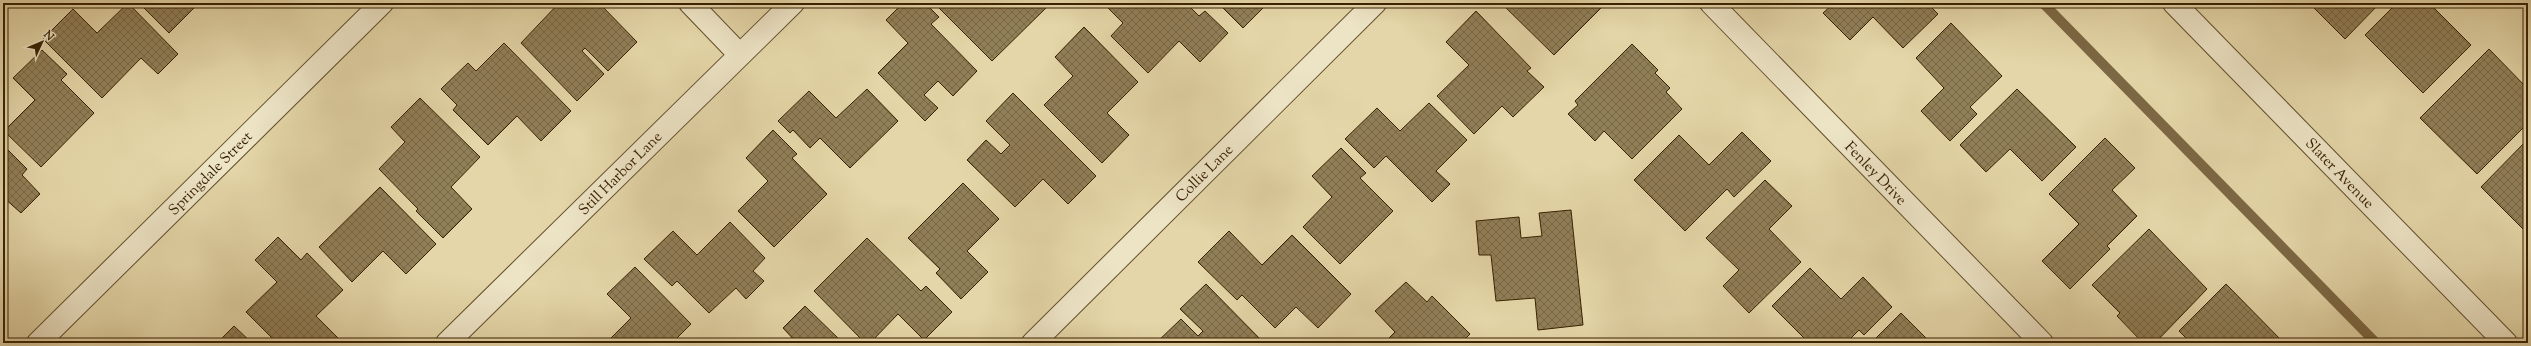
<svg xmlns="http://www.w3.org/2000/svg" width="2531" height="346" viewBox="0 0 2531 346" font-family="'Sorts Mill Goudy',serif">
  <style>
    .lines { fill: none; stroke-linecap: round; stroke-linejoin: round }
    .stream { stroke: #7c6844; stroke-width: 10 }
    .building { fill: url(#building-cross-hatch); stroke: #382102 }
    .minor-casing { stroke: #634e2c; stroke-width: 24 }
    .tertiary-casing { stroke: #634e2c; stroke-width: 24 }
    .minor { stroke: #ede4c6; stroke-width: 22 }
    .tertiary { stroke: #ede4c6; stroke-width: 22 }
    .labels { text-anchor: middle; stroke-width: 4; stroke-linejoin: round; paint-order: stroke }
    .street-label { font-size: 15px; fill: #382102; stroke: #ede4c6 }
  </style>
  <defs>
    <pattern id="building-cross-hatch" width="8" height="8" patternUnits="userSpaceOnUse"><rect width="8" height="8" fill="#917f58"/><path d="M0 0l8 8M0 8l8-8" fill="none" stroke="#776847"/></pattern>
  </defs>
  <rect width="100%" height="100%" fill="#e4d6a8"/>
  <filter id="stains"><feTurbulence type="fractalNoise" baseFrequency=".005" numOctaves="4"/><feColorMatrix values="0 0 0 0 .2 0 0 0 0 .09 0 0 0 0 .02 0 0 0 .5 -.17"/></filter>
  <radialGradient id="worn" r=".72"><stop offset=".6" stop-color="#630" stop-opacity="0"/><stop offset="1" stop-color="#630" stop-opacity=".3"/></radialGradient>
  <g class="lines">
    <path class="stream" d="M2043,3l333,340"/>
  </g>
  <path class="building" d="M128,3l50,51 -20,20 -17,-16 -39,40 -59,-59 30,-30 24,24z
    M139,3h60l-30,30z
    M559,3h40l38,39 -29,29 -23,-23 -3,3 22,23 -27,27 -56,-58z
    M903,3h22l14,14 -8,7 46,47 -24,25 -15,-15 -14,14 14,13 -13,13 -47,-48 30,-30 -22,-23z
    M934,3h117l-59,58z
    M1107,3h79l13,13 6,-5 23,22 -28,29 -21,-21 -31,32 -37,-37 12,-13 -18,-18z
    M1218,3h50l-25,25z
    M1501,3h105l-52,52z
    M1834,3h93l11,11 -35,34 -30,-31 -23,23 -27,-27z
    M2309,3h71l-35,36z
    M2397,3h32l42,42 -48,48 -58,-58z
    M1476,11l55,57 -4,3 17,16 -31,30 -11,-11 -28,28 -37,-38 32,-31 -23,-23z
    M1951,23l51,53 -32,31 7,7 -27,27 -29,-30 23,-23 -28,-30z
    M1084,27l54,55 -31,31 22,22 -27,28 -58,-58 29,-29 -18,-19z
    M504,43l67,68 -30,30 -24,-25 -29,29 -35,-35 4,-5 -16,-16 27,-26 8,8z
    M1632,44l26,26 -3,3 15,15 -4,4 16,17 -50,50 -28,-28 -9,10 -27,-27 10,-9 -3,-4z
    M2489,49l39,40v34l-51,51 -57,-56z
    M42,50l25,24 -6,6 33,33 -53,54 -37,-36 31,-31 -22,-22z
    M867,89l31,32 -48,47 -30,-30 -10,10 -17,-18 -3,3 -12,-12 31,-30 27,27z
    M2017,89l59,58 -34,34 -32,-32 -24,23 -26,-27z
    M1013,93l83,83 -28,28 -25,-25 -28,28 -48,-47 19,-20 15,14 9,-9 -24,-24z
    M420,98l60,59 -29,30 21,22 -29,29 -27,-27 2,-2 -39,-40 26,-27 -14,-15z
    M1429,103l38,37 -31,31 14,13 -18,18 -46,-46 -12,12 -29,-29 32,-31 23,23z
    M773,130l24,24 -5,4 35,36 -53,53 -36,-36 30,-30 -22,-23z
    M1742,132l29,29 -37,36 -7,-8 -42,42 -51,-51 45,-45 30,30z
    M2105,138l30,30 -23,22 25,26 -30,30 3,3 -40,40 -28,-28 37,-37 -30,-30z
    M2528,139v95l-47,-47z
    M3,145l24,24 -5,6 18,19 -19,19 -18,-16z
    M1341,148l25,25 -6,5 33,33 -53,53 -37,-37 29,-30 -20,-21z
    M1765,180l27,26 -23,23 32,33 -52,51 -26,-27 16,-16 -33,-32z
    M963,183l36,36 -32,32 21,21 -27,27 -25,-26 4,-4 -32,-31z
    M380,187l56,57 -30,30 -23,-23 -31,31 -33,-35z
    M1571,210l12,115 -45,5 -3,-32 -39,3 -5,-46h-12l-3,-34 43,-4 2,21 21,-2 -3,-23z
    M730,222l35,36 -12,13 11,10 -18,18 -10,-11 -27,25 -32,-32 -5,5 -28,-27 29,-28 24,24z
    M2149,229l58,60 -52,54h-12l-26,-27 3,-3 -28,-28z
    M1229,231l33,34 30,-30 59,59 -33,34 -22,-21 -21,21 -33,-33 -5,5 -39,-38z
    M278,237l23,23 6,-7 36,37 -27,26 22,22 -5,5h-56l-31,-31 31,-30 -22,-22z
    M867,238l54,53 5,-5 26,26 -28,28 -26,-26 -28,29h-5l-51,-52z
    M635,267l56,57 -19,19h-66l25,-25 -24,-24z
    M1810,268l31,31 22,-22 29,30 -28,28 -5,-5 -13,13h-37l-37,-37z
    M1406,282l21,20 5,-6 38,38 -9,9h-77l11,-11 -20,-21z
    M1206,284l58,59h-108l25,-24 17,17 5,-5 -23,-22z
    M2226,284l58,59h-93l-12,-12z
    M805,306l38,37h-46l-14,-15z
    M1901,313l29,29 -1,1h-53l-3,-2z
    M234,326l18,17h-35z"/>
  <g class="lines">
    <defs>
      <path id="minor" d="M690,3l50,52
        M1711,3l331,340
        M447,343l346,-340
        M1033,343l342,-340"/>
      <path id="tertiary" d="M2174,3l332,340
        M38,343l344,-340"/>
    </defs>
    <use href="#minor" class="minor-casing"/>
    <use href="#tertiary" class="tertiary-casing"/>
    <use href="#minor" class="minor"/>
    <use href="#tertiary" class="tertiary"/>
  </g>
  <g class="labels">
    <g class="street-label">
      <text transform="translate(210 173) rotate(-45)" y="5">Springdale Street</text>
      <text transform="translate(620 173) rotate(-45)" y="5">Still Harbor Lane</text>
      <text transform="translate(1204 173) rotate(-45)" y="5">Collie Lane</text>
      <text transform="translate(1876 173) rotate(46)" y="5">Fenley Drive</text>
      <text transform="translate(2340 173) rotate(46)" y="5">Slater Avenue</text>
    </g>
  </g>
  <rect width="2531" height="346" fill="none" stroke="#e4d6a8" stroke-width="16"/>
  <rect x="4" y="4" width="2523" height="338" fill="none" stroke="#382102" stroke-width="2"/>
  <rect x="8" y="8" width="2515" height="330" fill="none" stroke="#382102"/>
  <g transform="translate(42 42) rotate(46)" stroke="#ede4c6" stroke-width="3" paint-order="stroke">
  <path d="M0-3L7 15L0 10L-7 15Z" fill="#382102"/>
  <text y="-6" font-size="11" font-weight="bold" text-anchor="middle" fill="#382102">N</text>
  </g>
  <rect width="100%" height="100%" filter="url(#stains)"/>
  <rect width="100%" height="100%" fill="url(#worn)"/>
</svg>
